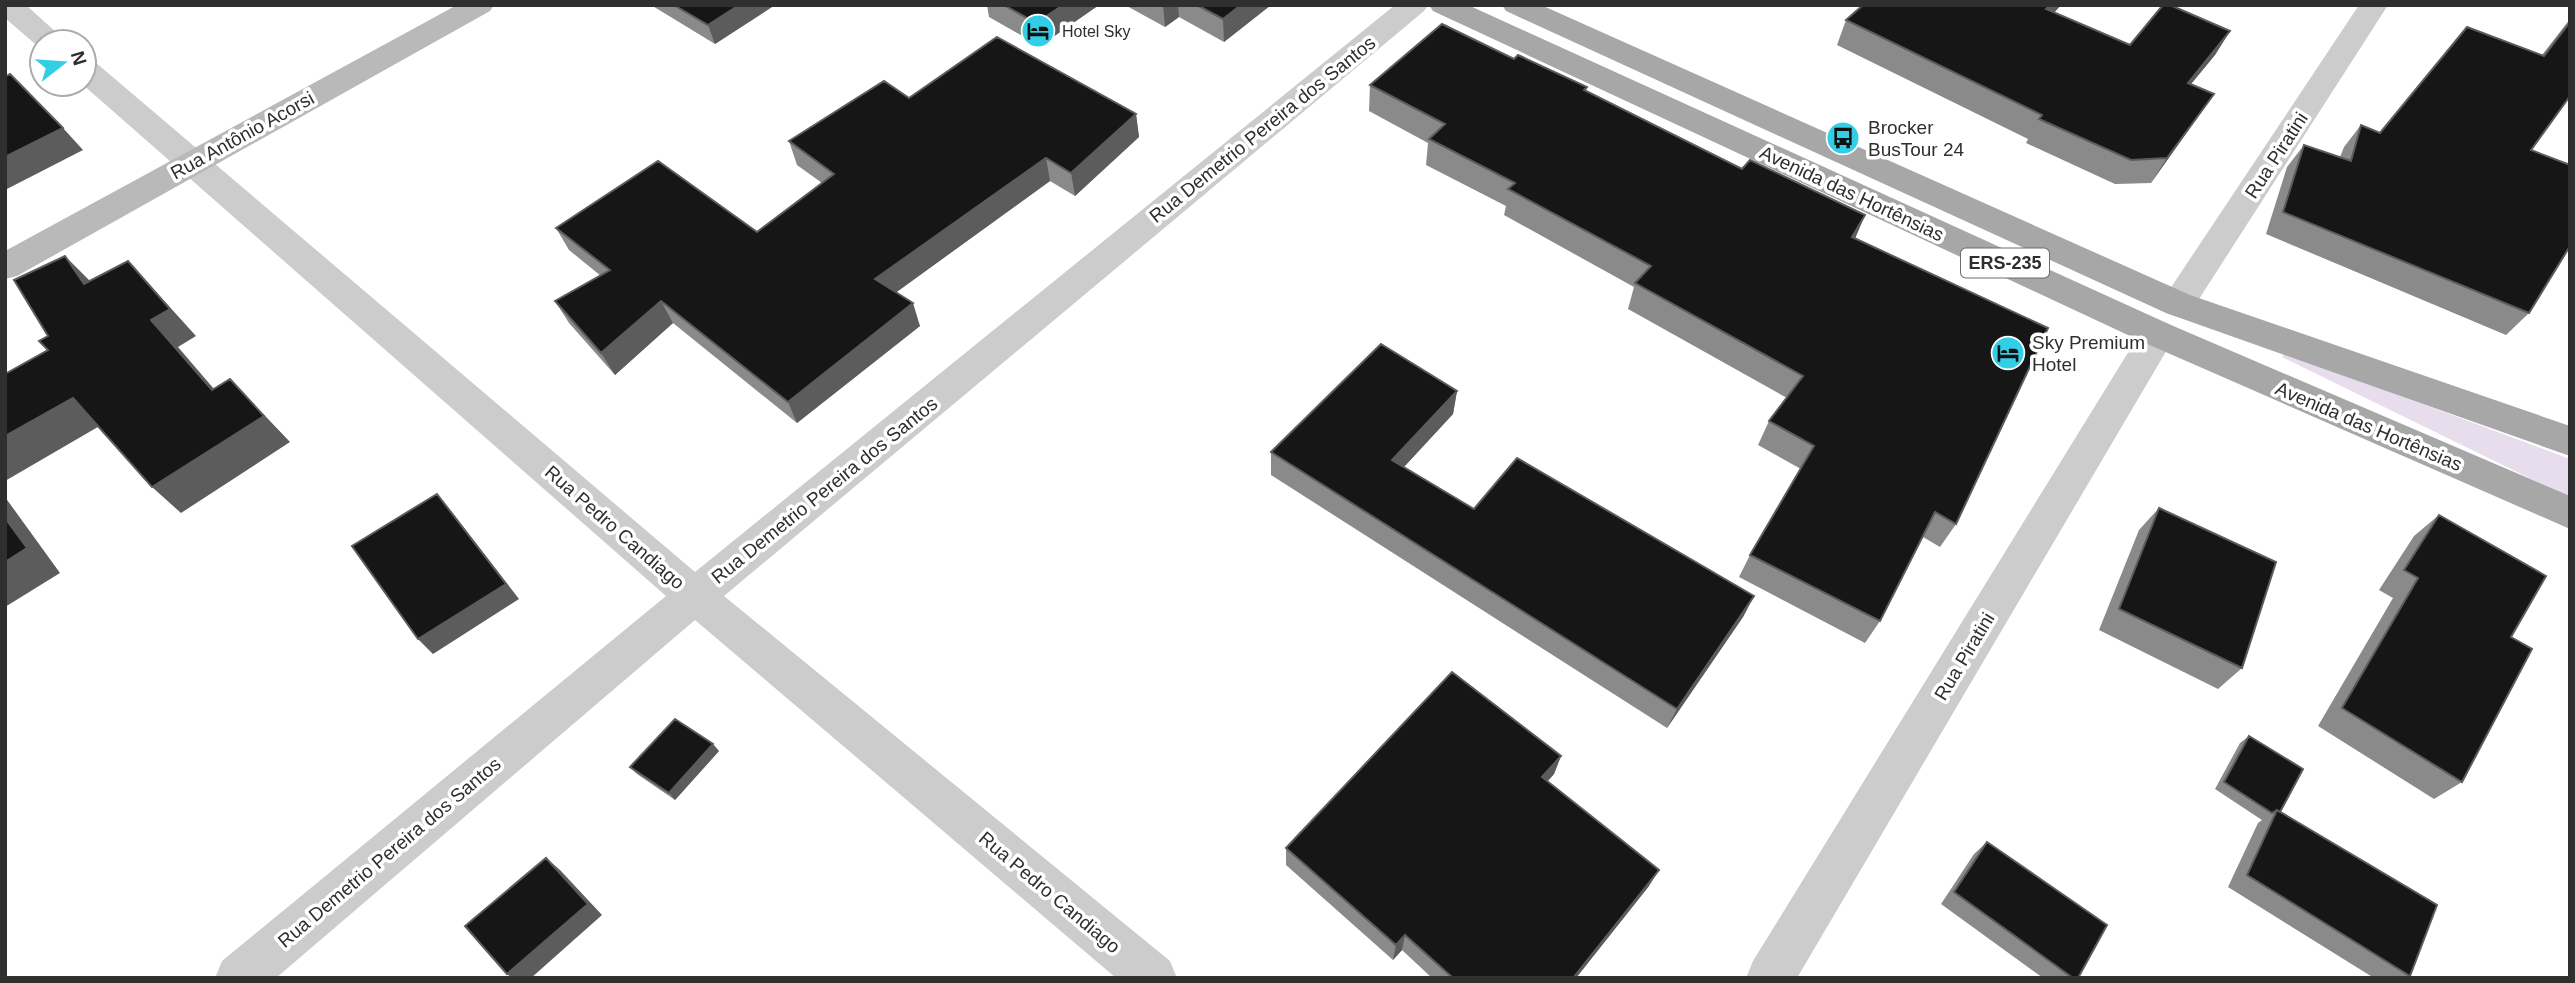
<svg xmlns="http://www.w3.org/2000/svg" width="2575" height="983" viewBox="0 0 2575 983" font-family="Arial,sans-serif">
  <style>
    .green { fill: #e7ddec }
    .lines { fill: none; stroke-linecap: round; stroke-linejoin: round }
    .street { fill: #ccc; fill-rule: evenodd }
    .secondary { fill: #b9b9b9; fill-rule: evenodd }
    .primary { fill: #a7a7a7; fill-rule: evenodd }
    .wall { fill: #8a8a8a }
    .shaded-wall { fill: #5c5c5c }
    .building { fill: #161616; stroke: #5c5c5c; stroke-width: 2 }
    .labels { text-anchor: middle; stroke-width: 7; stroke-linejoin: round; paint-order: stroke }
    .far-poi-label { font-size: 16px; fill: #2f2f2f; stroke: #fff; text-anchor: start }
    .shield { fill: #fff; stroke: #6d6d6d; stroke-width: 2 }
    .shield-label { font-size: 18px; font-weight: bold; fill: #2f2f2f }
    .poi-label { font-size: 19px; fill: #2f2f2f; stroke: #fff; text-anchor: start }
    .street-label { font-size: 19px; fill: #2f2f2f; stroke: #fff }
  </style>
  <rect width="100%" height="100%" fill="#fff"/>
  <path class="green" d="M2285,353l285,106v39l-288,-141z"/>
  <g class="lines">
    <path class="street" d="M5,5h21l41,37h-25l-1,7 -36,-31z
      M1395,5h33l-4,6 -700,585 446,365 7,17h-61l-421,-358 -419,358h-61l7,-17 444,-365 -584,-512 2,-25 11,3 600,510z
      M2359,5h29l-198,308 -12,4 -12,-4 -5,-9 5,-9z
      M2158,321l13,4 5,9 -5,9 -374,635h-51l7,-17 392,-636z"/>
    <path class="secondary" d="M457,5h37l-4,6 -473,265 -12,3v-28z"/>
    <path class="primary" d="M1429,5h39l703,320 399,171v33l-425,-186 -712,-332z
      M1502,5h39l649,290 380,131v30l-404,-143 -660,-302z"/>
  </g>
  <path class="wall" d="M651,5h124l-60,39z
    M987,5h112l-59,41 -51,-29z
    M1125,5h146l-47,37 -45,-25 -14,10z
    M2061,5l-7,8 76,32 100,-14 -15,24 -24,29 23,10 -63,89 -36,1 -89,-41 2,-4 -191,-94 9,-25z
    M2570,19v77l-39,54 -2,163 -23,22 -240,-101 21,-67 17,-22 36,12 4,-10 17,-22 19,8 162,-78z
    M1514,59l73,28 -1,5 156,77 123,46 -10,23 101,286 -16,23 -17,-10 -43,84 -15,22 -126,-66 11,-22 51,-86 -43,-24 11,-24 18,-23 -159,-89 6,-22 -130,-72 2,-9 -80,-41 2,-22 -59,-32 1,-26z
    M909,98l227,16 3,23 -64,59 -25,-15 -154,111 24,34 -123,97 -124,-100 -58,52 -46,-52 -14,-22 46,-25 -32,-26 -13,-22 201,4 65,-49 -25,-18 -8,-24z
    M1457,391l-4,23 -49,53 70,42 280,87 -11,21 -76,111 -396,-253v-23z
    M2159,508l83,160 -24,21 -119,-59 40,-100z
    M2439,515l72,122 -49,145 -28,17 -116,-73 75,-128 -14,-8 35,-54z
    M2249,736l31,76 130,164 -4,2h-32l-146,-91 30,-64 4,-3 -47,-31 25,-46z
    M719,751l-44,49 -38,-26 -7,-7z
    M1561,756l-7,18 -6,7 101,105 -73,92h-144l-30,-28 -9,10 -107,-95v-17z
    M1987,842l91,136h-35l-102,-74 33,-50z"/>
  <path class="shaded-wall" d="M739,5h36l-60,39 -7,-19z
    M1063,5h36l-59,41 -4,-23z
    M1163,5h15l1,12 -14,10z
    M1241,5h30l-47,37 -1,-23z
    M2050,5h11l-27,29 12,-25z
    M2230,31l-15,24 -43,52 16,-24z
    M2214,94l-17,24 -46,65 16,-25z
    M1136,114l3,23 -64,59 -4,-23z
    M63,128l20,22 -78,40v-33z
    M1046,158l4,23 -167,121 -8,-23z
    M1865,215l-11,26 -2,-4z
    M65,256l28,28h-9z
    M128,261l68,75 -18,11 60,70 -26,-27 -61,-70z
    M661,301l12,22 -58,52 -14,-22z
    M913,303l7,23 -123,97 -9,-21z
    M230,379l60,63 -109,71 -29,-26z
    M1457,391l-4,23 -63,68 2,-22z
    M73,398l30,26 -98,57v-45z
    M437,494l14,17 68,88 -86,55 -15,-15z
    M5,497l55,76 -55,34z
    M1754,596l-11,21 -76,111 10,-19z
    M713,744l6,7 -44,49 -6,-7z
    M1561,756l-7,18 -19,21 7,-18z
    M546,858l14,12 42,45 -71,63h-19l-5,-4z
    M1659,870l-10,16 -73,92h-3z
    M1405,935l-3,15 -9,10 3,-15z"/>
  <path class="building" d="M674,5h65l-31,20z
    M1004,5h59l-27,18z
    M1197,5h44l-18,14z
    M1863,5h187l-4,4 84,36 33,-40h7l60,26 -42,52 26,11 -47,64 -36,2 -92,-41 3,-4 -196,-95z
    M2570,22v74l-39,54 39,15v81l-41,67 -246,-101 21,-67 47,16 10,-36 19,8 87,-106 77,29z
    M1442,24l72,35 4,-4 69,32 -3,3 158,79 8,-9 115,55 -13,22 196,91 -92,196 -21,-12 -55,109 -130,-66 64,-109 -45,-25 34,-45 -168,-93 16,-17 -143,-77 7,-6 -86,-44 16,-15 -75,-39z
    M997,37l139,77 -65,59 -25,-15 -171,121 38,24 -125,99 -127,-101 -60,52 -46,-52 55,-31 -54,-42 102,-67 99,71 77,-58 -45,-33 95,-60 25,17z
    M10,74l53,54 -58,29v-80z
    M65,256l19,28 44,-23 42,48 -19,11 61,70 18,-11 34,37 -112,71 -79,-89 -68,38v-62l43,-24 -9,-9 9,-5 -34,-56z
    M1381,344l76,47 -65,69 82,49 43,-51 237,138 -77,113 -406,-257z
    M437,494l69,90 -88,55 -66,-93z
    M2159,508l117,54 -34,106 -123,-59z
    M2439,515l107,61 -35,61 21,12 -70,133 -120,-74 76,-130 -14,-8z
    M5,518l22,30 -22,14z
    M1452,672l109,84 -19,21 117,93 -86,108h-120l-48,-43 -9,10 -110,-97z
    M675,719l38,25 -44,49 -39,-26z
    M2249,736l54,33 -23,43 -3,-2 -5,3 -48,-31z
    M2277,810l160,95 -27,71 -163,-101z
    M1987,842l120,83 -29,53h-5l-119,-86z
    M546,858l42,46 -81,70 -42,-48z"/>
  <defs>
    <symbol id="hotel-disc" viewBox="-11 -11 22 22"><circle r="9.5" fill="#31cee6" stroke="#fff"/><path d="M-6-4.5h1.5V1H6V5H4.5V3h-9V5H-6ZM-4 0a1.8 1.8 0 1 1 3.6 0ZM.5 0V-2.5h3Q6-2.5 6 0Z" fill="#111"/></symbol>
    <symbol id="bus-disc" viewBox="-11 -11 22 22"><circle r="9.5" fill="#31cee6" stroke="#fff"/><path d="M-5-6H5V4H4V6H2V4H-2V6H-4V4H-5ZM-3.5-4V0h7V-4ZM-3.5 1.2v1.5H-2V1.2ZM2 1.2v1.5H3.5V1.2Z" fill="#111"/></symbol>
  </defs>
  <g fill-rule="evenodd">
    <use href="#hotel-disc" x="1019" y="12" width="38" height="38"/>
    <use href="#bus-disc" x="1824" y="119" width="38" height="38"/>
    <use href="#hotel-disc" x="1989" y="334" width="38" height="38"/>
  </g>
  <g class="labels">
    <g class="far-poi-label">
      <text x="1062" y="37">Hotel Sky</text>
    </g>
    <rect class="shield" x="1961" y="248.5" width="88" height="29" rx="5"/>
    <g class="shield-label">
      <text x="2005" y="269">ERS-235</text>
    </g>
    <g class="poi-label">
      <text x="1868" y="134">Brocker<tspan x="1868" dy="22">BusTour 24</tspan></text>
      <text x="2032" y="349">Sky Premium<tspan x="2032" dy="22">Hotel</tspan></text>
    </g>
    <g class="street-label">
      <text transform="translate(1262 129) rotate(-39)" y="7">Rua Demetrio Pereira dos Santos</text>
      <text transform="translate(242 135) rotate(-29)" y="7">Rua Antônio Acorsi</text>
      <text transform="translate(2276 155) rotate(-57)" y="7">Rua Piratini</text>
      <text transform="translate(1852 193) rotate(25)" y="7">Avenida das Hortênsias</text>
      <text transform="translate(2369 426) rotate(23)" y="7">Avenida das Hortênsias</text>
      <text transform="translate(824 490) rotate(-39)" y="7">Rua Demetrio Pereira dos Santos</text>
      <text transform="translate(615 527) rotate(41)" y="7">Rua Pedro Candiago</text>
      <text transform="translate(1964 656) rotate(-59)" y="7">Rua Piratini</text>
      <text transform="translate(389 852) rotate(-40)" y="7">Rua Demetrio Pereira dos Santos</text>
      <text transform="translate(1050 892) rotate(40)" y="7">Rua Pedro Candiago</text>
    </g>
  </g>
  <rect width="2575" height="983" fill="none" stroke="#2f2f2f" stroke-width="14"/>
  <g transform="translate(63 63) rotate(73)"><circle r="33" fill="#ffffff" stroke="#acacac" stroke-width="2"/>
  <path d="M0-5L12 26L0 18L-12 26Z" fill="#31cee6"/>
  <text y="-10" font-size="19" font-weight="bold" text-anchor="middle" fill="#2f2f2f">N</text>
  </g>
</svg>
